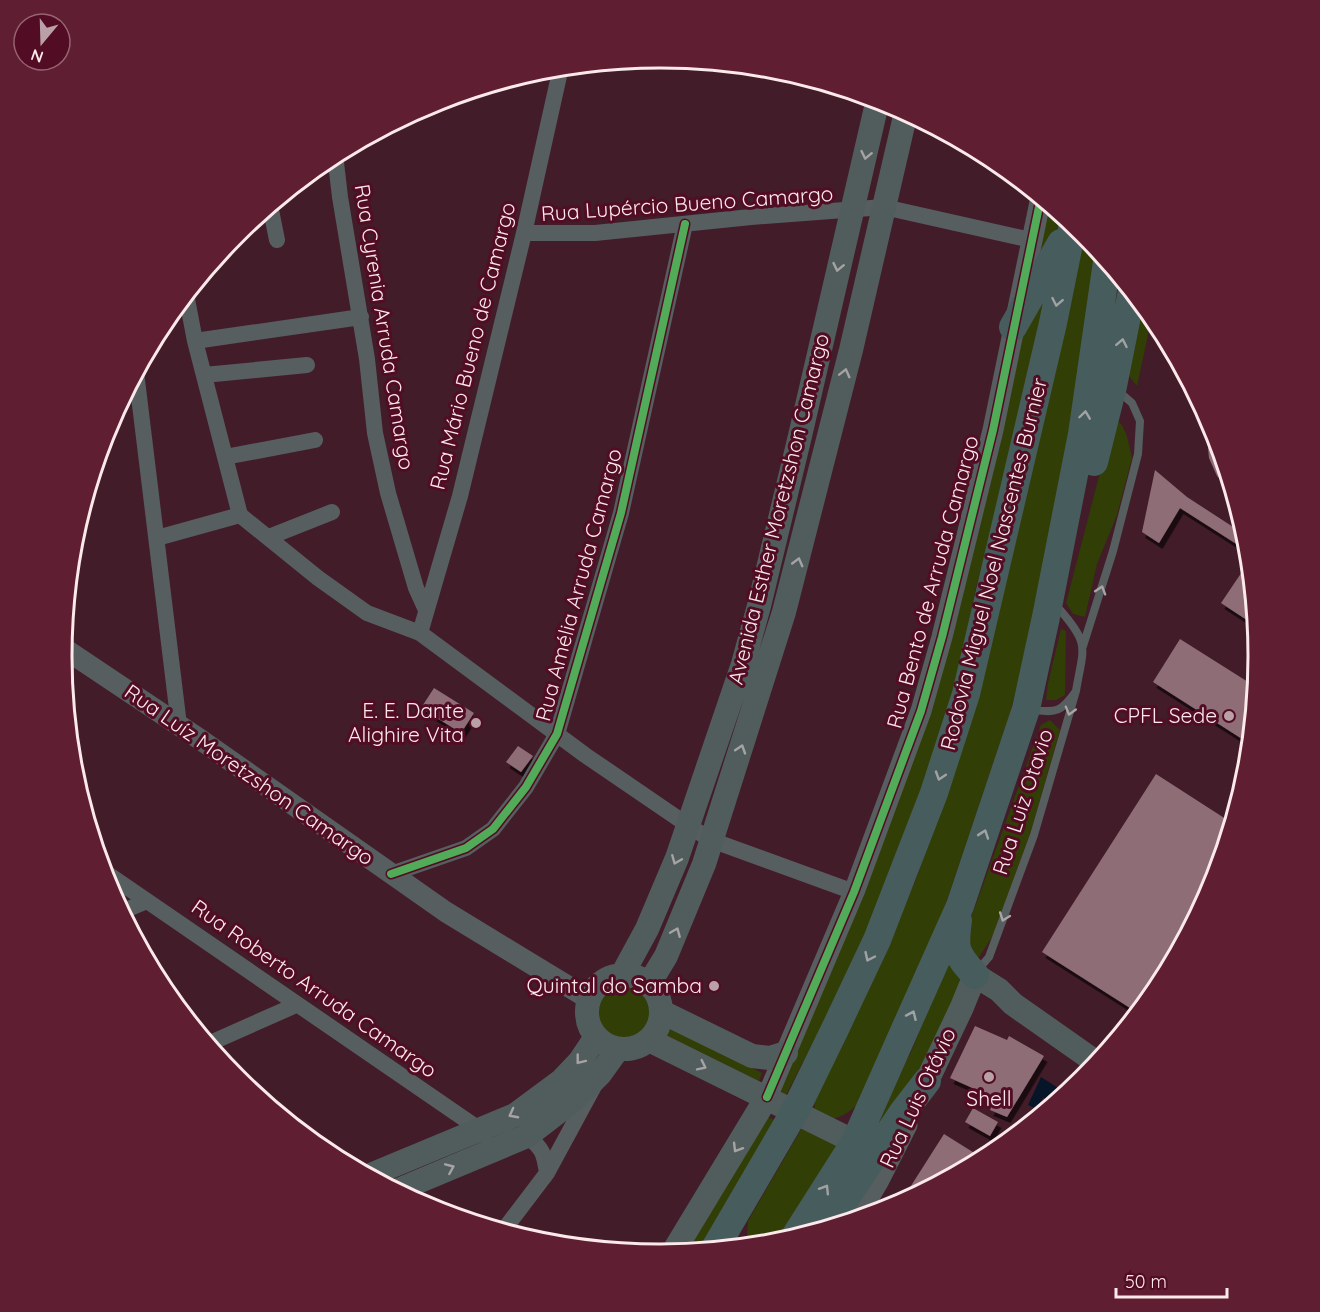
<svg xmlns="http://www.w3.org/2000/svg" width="1320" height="1312" viewBox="0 0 1320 1312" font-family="Quicksand,sans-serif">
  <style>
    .green { fill: #313e06 }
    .water { fill: #061528 }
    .building { fill: #8e6d77; filter: url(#shadow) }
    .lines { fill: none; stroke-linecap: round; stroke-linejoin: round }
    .service { stroke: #575e5f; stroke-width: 8 }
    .minor { stroke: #575e5f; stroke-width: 16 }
    .tertiary { stroke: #575e5f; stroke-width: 21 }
    .secondary { stroke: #515d5d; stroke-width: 24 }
    .trunk { stroke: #475c5c; stroke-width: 28 }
    .cycleway-casing { stroke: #520c23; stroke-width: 11 }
    .cycleway { stroke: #51ab58; stroke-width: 8 }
    .oneway { stroke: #a6a3a4 }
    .oneway2 { stroke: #a1a2a4 }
    .oneway3 { stroke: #a9a4a5 }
    .poi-dot { fill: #baa1a7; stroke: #520c23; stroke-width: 2 }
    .labels { text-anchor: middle; stroke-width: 6; stroke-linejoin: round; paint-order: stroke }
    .street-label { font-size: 21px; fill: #fbe9eb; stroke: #520c23 }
    .poi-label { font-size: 21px; fill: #fbe9eb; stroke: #520c23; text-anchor: end }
    .rim { fill: none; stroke: #fbe9eb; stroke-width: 3 }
  </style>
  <defs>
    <filter id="shadow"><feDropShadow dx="3.5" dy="6" stdDeviation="0" flood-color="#0009"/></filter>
  </defs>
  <rect width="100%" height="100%" fill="#421c29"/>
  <path class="green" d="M1045,201l19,15 -16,42 -11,-12z
    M1085,234l13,16 -8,67 -44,262 -36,134 -76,226 -70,159c-12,12 -20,20 -38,22l-12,-10 1,-10 100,-218 42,-119z
    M1051,278l-33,161 -42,148 -16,82 -41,136 -66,160 -67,130 -7,-5 118,-288 122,-469z
    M1140,301l12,15 -15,70 -12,-15z
    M1112,415l10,10 5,11 5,22 -15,57 -20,49 -12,53 -12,-3 -7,-11 37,-142z
    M1061,629l5,2 -1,64 -9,5h-10l2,-17z
    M1050,720l10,10 -29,101 -38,105 -14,21 -7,2 -8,-22 77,-212z
    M948,961l15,22 -57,117 -42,45 47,-93z
    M595 1013a29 29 0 1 1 58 0a29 29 0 1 1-58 0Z
    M664,1023l98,50 -3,8 -99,-49z
    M763,1115l16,7 -73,128 -23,3z
    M803,1126l35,21 -54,93 -7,4 -26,2 -4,-6 1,-19z"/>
  <path class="water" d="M1041,1077l20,13 -5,9 -13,-1 -6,11 -9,-4z"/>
  <path class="building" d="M1214,428l18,61 -15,-13 -8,-18 -1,-10z
    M1155,470l32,27 60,39 2,16 -69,-44 -21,35 -17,-11z
    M1250,560l6,66 -35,-23z
    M1180,639l76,48 -6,57 -97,-62z
    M434,688l40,25 -13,20 -40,-25z
    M518,746l15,10 -12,16 -15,-10z
    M1156,774l76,49 -19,63 -55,103 -20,24 -96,-61z
    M975,1026l32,14 2,-4 35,20 -37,61 -17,-7 5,-12 -45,-20z
    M973,1108l25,14 -8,14 -25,-14z
    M944,1134l40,25 -80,42 -2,-1z"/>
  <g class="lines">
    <path class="service" d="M1060,610c31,35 23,38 16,81
      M1083,646l30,-95 25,-97 2,-33 -8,-18 -15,-13
      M977,971l12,-14 45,-122 42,-144c-16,23 -20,21 -46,19"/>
    <path class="minor" d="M588,64l98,-4
      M335,154l5,43 27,162 8,74 13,60 28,95 10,22
      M270,205l7,35
      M524,233h71l156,-16 133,-10 147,33
      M186,294l9,47 45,174
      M195,341l166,-24
      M136,372l43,353
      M204,375l103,-10
      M225,457l90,-17
      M240,515l78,63 49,35 53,20 165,122 104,71 22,14 143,52
      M269,537l63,-25
      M157,538l83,-23
      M420,633l40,-137 64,-263 37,-166
      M62,670l11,-15
      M102,870l377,259 5,6
      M391,874l75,-26 27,-19 33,-42 31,-53 64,-221 64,-289
      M121,912l26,-11
      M208,1044l88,-39
      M527,1136c16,13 17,17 20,37
      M503,1231l44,-58 46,-85"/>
    <path class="tertiary" d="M62,647l139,93 245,172 143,87
      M767,1097l87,-205 67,-181 21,-74 51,-207 48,-233
      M856,1219l22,-37 29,-57"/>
    <path class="secondary" d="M587 1012a37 37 0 1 1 74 0a37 37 0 1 1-74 0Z
      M622,975l25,-46 30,-71 66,-194 16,-58 41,-170 78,-337
      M649,984l17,-28 38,-92 80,-252 67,-262 55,-238
      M662,1012l90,44 18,2 16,-5
      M649,1040l206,102
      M927,1081l35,-74 13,-32 24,15 14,14 84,59
      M368,1176l147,-61 46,-34 19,-20 16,-24
      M396,1191l131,-55 48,-37 25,-25 18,-25
      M672,1254l95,-157"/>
    <path class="trunk" d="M1013,327l48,-84
      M1094,462l19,-76 19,-95
      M958,920c-4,29 -3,33 17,55
      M825,1229l78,-117 24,-31
      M794,1238l61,-96 51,-115 54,-121 66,-197 20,-92 36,-183 25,-172
      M714,1250l81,-139 40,-82 42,-89 57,-147 32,-99 87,-371 20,-99"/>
    <defs>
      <path id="cycleway" d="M391,874l75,-26 27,-19 33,-42 31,-53 64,-221 64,-289
        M767,1097l87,-205 67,-181 21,-74 51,-207 48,-233"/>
    </defs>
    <use href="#cycleway" class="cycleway-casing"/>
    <use href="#cycleway" class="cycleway"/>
  </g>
  <defs><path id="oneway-chevron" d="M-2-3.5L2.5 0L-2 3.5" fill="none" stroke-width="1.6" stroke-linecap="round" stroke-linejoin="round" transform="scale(1.5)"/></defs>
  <g class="oneway">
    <use href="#oneway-chevron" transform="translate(866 155) rotate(102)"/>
    <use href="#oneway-chevron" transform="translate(838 267) rotate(102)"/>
    <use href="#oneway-chevron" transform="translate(845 373) rotate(-76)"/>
    <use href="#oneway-chevron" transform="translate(798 562) rotate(-75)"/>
    <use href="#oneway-chevron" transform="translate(741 749) rotate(-72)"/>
    <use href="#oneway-chevron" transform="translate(676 860) rotate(112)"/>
    <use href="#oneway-chevron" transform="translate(676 932) rotate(-67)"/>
    <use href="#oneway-chevron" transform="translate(580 1060) rotate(128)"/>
    <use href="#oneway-chevron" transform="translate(702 1066) rotate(26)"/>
    <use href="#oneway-chevron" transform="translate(513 1114) rotate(152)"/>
    <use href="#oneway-chevron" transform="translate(737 1148) rotate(121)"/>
    <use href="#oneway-chevron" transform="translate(450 1168) rotate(-23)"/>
  </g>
  <g class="oneway2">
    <use href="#oneway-chevron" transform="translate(1057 302) rotate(101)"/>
    <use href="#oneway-chevron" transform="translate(1122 343) rotate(-79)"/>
    <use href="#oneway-chevron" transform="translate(1085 415) rotate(-82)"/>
    <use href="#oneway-chevron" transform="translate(940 776) rotate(108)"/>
    <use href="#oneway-chevron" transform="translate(984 834) rotate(-71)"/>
    <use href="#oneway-chevron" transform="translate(869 957) rotate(115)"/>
    <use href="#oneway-chevron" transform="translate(912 1015) rotate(-66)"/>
    <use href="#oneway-chevron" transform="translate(825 1189) rotate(-58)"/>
  </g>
  <g class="oneway3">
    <use href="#oneway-chevron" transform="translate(1101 590) rotate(-73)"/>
    <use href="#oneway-chevron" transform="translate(1070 711) rotate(106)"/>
    <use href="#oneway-chevron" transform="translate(1004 917) rotate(110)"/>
  </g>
  <g class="poi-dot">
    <circle cx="1229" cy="716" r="6"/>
    <circle cx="476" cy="723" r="6"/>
    <circle cx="714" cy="986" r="6"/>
    <circle cx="989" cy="1077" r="6"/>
  </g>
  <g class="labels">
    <g class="street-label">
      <text transform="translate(687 204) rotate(-4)" y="7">Rua Lupércio Bueno Camargo</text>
      <text transform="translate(384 327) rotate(81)" y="7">Rua Cyrenia Arruda Camargo</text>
      <text transform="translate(473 346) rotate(-76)" y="7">Rua Mário Bueno de Camargo</text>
      <text transform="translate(779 509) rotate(-76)" y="7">Avenida Esther Moretzshon Camargo</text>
      <text transform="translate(994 564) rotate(-76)" y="7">Rodovia Miguel Noel Nascentes Burnier</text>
      <text transform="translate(933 582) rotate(-75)" y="7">Rua Bento de Arruda Camargo</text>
      <text transform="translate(579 585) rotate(-75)" y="7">Rua Amélia Arruda Camargo</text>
      <text transform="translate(249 775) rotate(35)" y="7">Rua Luíz Moretzshon Camargo</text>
      <text transform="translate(1023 802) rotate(-72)" y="7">Rua Luiz Otavio</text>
      <text transform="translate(314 989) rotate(35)" y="7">Rua Roberto Arruda Camargo</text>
      <text transform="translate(918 1098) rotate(-65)" y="7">Rua Luis Otávio</text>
    </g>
    <g class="poi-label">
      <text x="464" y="718">E. E. Dante<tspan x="464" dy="24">Alighire Vita</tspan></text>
      <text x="1217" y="723">CPFL Sede</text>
      <text x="702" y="993">Quintal do Samba</text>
      <text x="989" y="1106" text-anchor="middle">Shell</text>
    </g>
  </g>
  <path d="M0 0H1320V1312H0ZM72 656a588 588 0 1 1 1176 0a588 588 0 1 1-1176 0Z" fill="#601e33" fill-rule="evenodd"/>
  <path class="rim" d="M72 656a588 588 0 1 1 1176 0a588 588 0 1 1-1176 0Z"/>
  <g transform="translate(42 42) rotate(199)"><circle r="28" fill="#520c23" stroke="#966473" stroke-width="1.5"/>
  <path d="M0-4.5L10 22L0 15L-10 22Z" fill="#baa1a7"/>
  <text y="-9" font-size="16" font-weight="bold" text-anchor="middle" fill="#fbe9eb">N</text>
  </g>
  <path d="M1116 1288v9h111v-9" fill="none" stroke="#fbe9eb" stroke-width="3"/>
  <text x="1125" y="1288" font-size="18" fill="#fbe9eb" stroke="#520c23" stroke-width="4.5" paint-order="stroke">50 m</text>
</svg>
